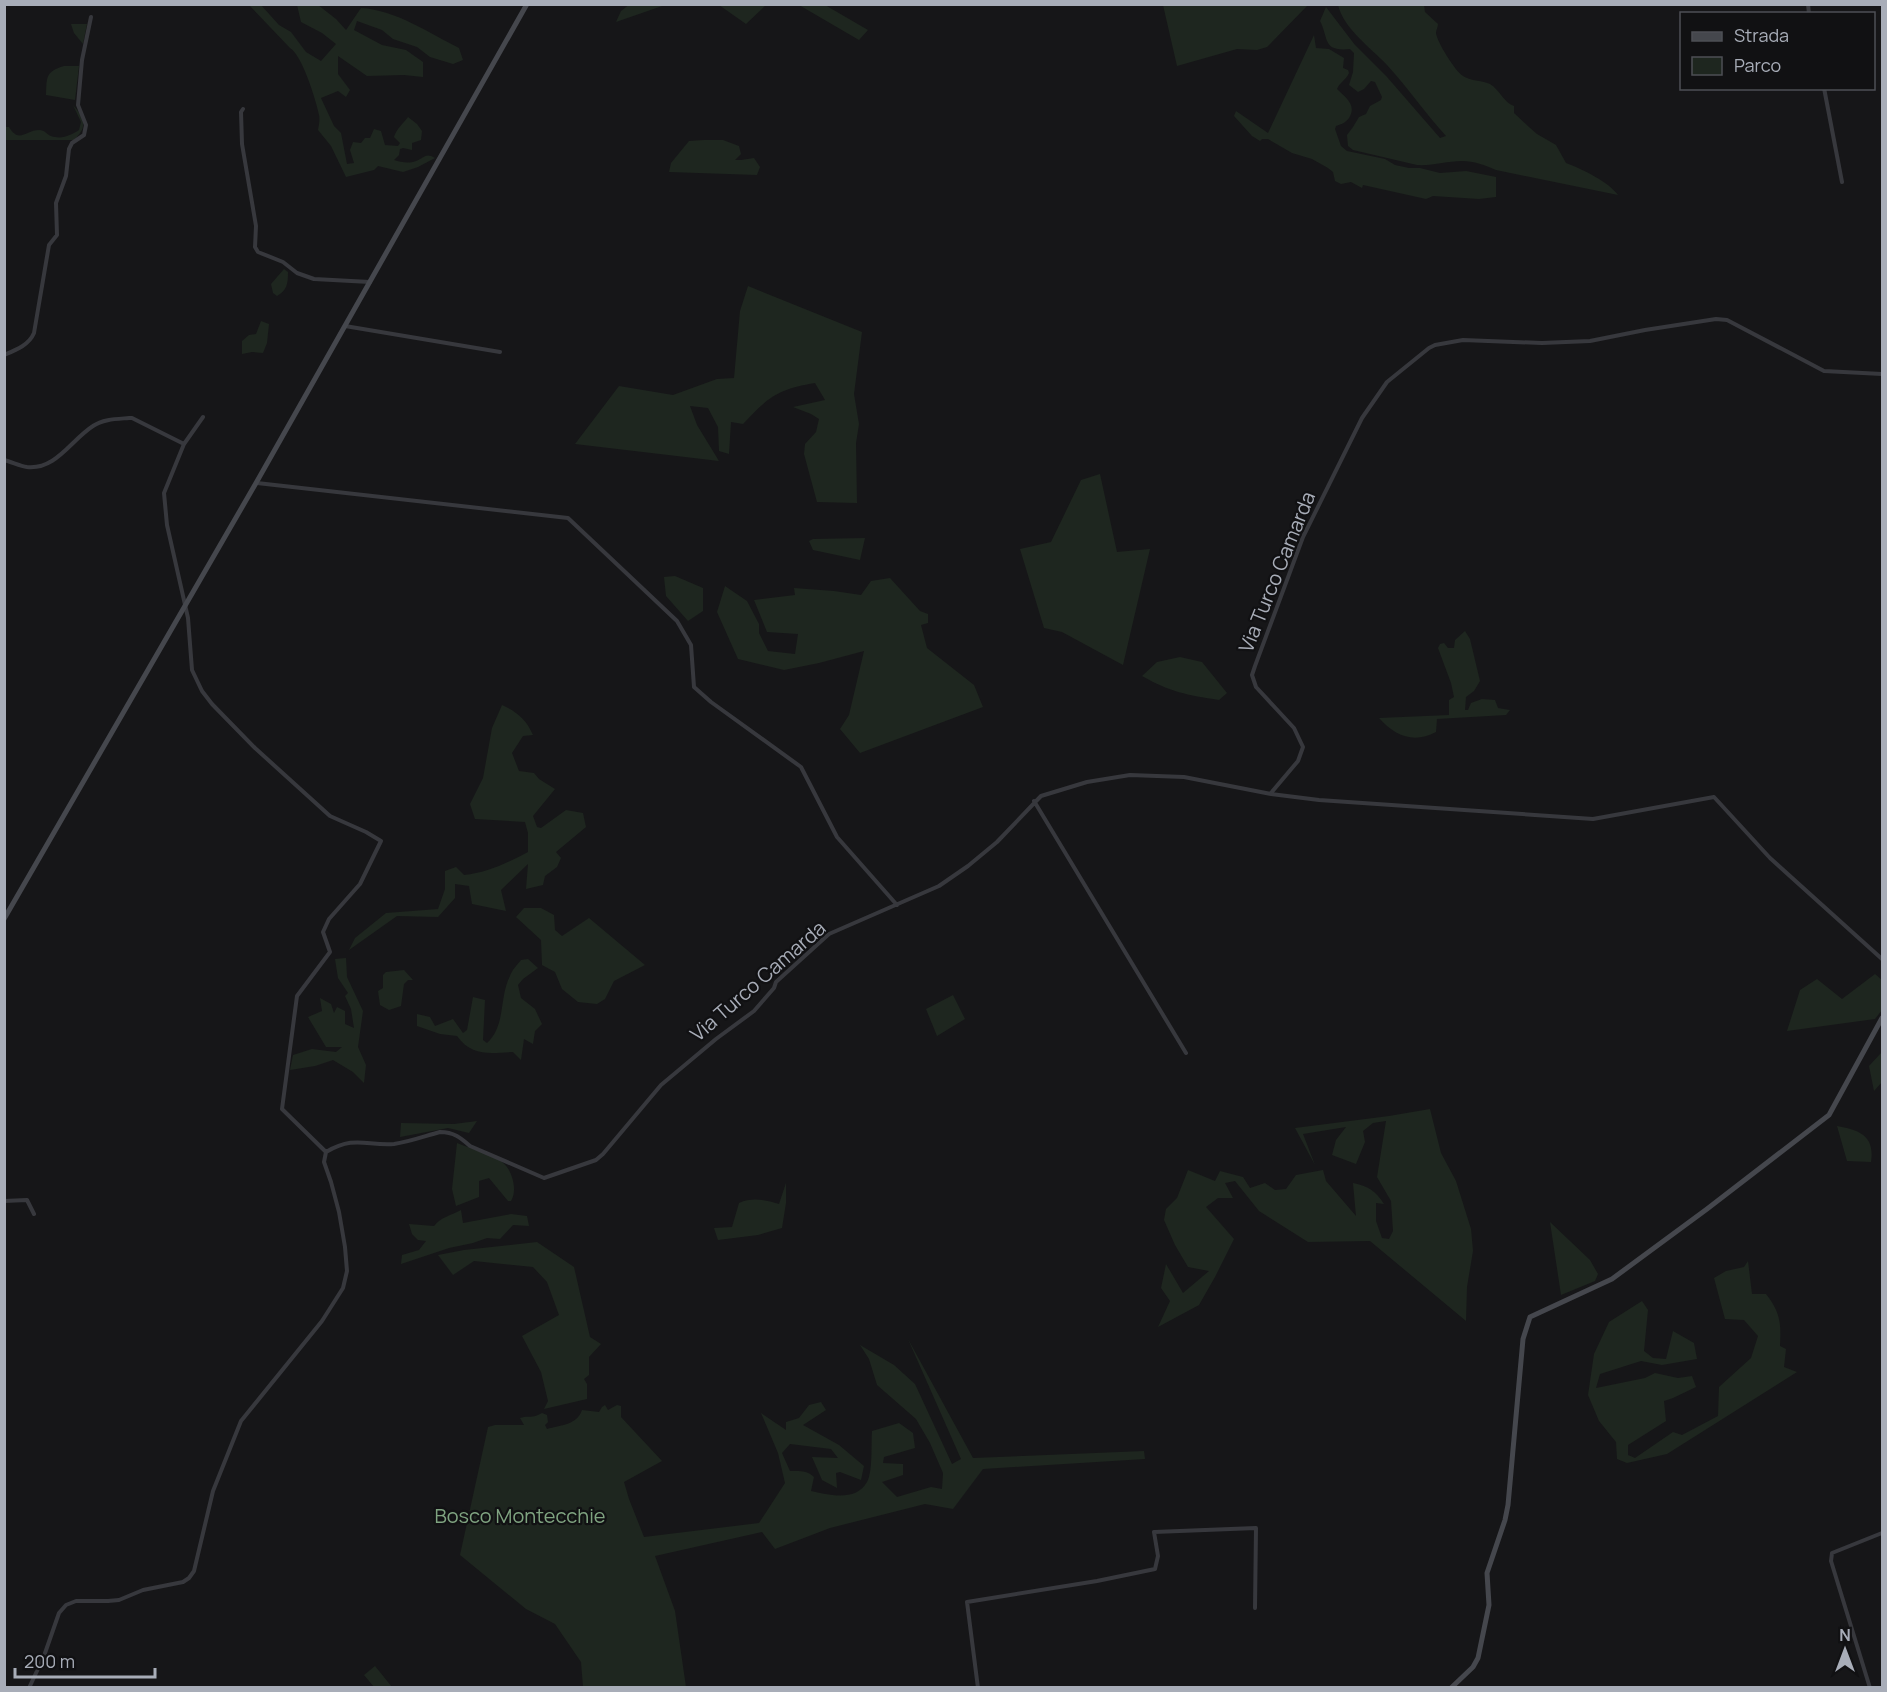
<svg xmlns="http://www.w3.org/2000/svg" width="1887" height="1692" viewBox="0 0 1887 1692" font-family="Manrope,sans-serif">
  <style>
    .green { fill: #1e261f }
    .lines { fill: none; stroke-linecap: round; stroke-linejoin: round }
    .street { stroke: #37383d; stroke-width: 4 }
    .secondary { stroke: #45474d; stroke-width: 5 }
    .labels { text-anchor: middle; stroke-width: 4.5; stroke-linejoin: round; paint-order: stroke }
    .street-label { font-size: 20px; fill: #a8adb8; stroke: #111113 }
    .park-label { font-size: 20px; fill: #7fa380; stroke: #111113 }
  </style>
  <rect width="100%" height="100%" fill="#161618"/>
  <path class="green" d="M630,4h35v1l-49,17 5,-11z
    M249,5h12l18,20 12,7 15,20 15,9 15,-17 -14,-11 -21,-11 -4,-17h21l18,14 10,11 15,-22c35,2 68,25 98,40l4,12 -10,4 -23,-7 -13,-10 -24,-8 -11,-9 -25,-9 -3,9 28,15 24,5 17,12v15l-19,-2 -37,1 -29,-20v18l12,16 -4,7 -8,-6 -17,7 13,28 7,7 6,31 7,-1 -4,-13 3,-8 8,1 4,-5h5l4,-9 7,2 4,14 13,1 2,-3 -6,-6c3,-9 9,-13 14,-20l9,7 5,7 -1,9 -9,3v7l-9,-2 -3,1 -1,6 -5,5c7,2 14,4 22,1 8,-3 10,-9 19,-3l-17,9 -15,5 -25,-6 -4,4 -28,7 -15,-31 -13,-16c1,-5 2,-11 1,-15 -3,-15 -17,-60 -29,-67z
    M719,5h47l-20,19z
    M799,5h26l43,25 -9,10z
    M1163,5v-1l145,1 -41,42 -10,3 -20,-1 -60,17z
    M1338,5h86l1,7 13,12c0,3 -2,6 -2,9 1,9 19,38 27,43 7,5 18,4 27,8 10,6 13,18 24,22v7l15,14 8,7 19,11 10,18c16,6 43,19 52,32l-122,-25c-11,-5 -22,-9 -34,-9 -15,0 -29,5 -45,4l-64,-15 -5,-4 -1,-11 6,-8 6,-10 7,-3 4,-8 11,-6 1,-3 -7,-15 -4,-1 -7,8 -6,3 -9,-7 4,-13 1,-19 -4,-4c-28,3 -21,-11 -30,-28l6,-14 29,38 32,32 53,61 6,-2c-21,-23 -38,-48 -59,-71 -17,-18 -43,-36 -49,-60z
    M71,24h16l-4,20 -9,-11z
    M1314,35l2,13 13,1 15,9 -1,10 5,2 1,3c-3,7 -9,9 -12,16 9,9 20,16 12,29 -4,5 -7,6 -13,8l-1,3 6,17 6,5 38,8 10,6 14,3h11l20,5 26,-2 30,6v20l-17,2 -46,-3 -7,3 -63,-14 -1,3 -11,-6 -10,2 -6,-3 -2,-9 -5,-4 -16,-9 -20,-6 -24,-14h-6l-2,2 -8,-5 -18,-20 2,-5 32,22z
    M64,66h15l-4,34 -29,-5c1,-18 -1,-23 18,-29z
    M73,105c12,14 15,22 1,35h-69l-1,-13h5c10,17 17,3 30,3 6,0 7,4 12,6 11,4 20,-1 28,-6l2,-8z
    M704,140h19l16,6 2,8 -6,6h6l13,-2 6,9 -3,8 -88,-3 2,-9 18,-22z
    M284,269l4,3c0,12 -1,18 -11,24l-4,-3 -2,-9z
    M748,286l114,46 -8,62 5,30 -3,19 1,60 -40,-1 -13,-48 1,-10 11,-12 3,-13 -8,-5 -18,-7 32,-7 -10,-17c-37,6 -47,14 -72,41l-12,-2 -2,32 -10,-3 -1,-24 -10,-19 -18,-2 7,19 22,36 -144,-17 44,-58 54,9 44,-16 17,-1 6,-67z
    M261,321l8,3 -2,19 -4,10 -11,-1 -10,2v-13l7,-6 7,-1z
    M1100,474l17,78 33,-3 -27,116 -61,-33 -18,-4 -24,-79 31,-7 30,-62z
    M865,538l-5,22 -47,-10 -4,-9 4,-2z
    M675,576l28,12v23l-15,10 -22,-25 -2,-19z
    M890,578l30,33 8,3v9l-7,2 6,23 47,37 9,22 -123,46 -20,-24 9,-14 15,-64 -45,12 -35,7 -46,-11 -21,-47 8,-26 22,15 12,23v9l9,18 27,3 3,-20 -31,-2 -13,-32 41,-5 -1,-7 40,3 27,4 10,-14z
    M1465,631l5,8 10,42 -6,10 -8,6 -1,13h3l3,-7 11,-4 13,1 3,8 12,2 -4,5 -69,4 -1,13c-22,12 -41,4 -57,-14l70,-3v-15l5,-3 -3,-14 -13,-35 2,-4 4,-1 4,5h6l1,-8z
    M1180,657l22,5 25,31 -8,7c-32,-5 -49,-8 -77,-24l15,-14z
    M502,705c15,7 24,14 31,30l-10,1 -11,17 7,18 15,2 5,6 16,10 -22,27 4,11 4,1 25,-18 17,3 3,14 -30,25 5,6 -4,9 -12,9 -2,9 -17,4 2,-25 -27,26 5,21 -34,-7 -3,-18 -14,-2v14l-17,19 -41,-1 -48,34 6,-12 31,-25 52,-4 7,-20v-18l11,-4 8,8c23,-2 43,-12 64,-23v-19l-3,-11 -50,-3 -5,-15 13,-26 9,-50z
    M524,908h17l13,7 1,15 7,6 27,-18 56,47 -31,16 -9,18 -8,5 -19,-2 -16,-13 -7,-17 -13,-7 -1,-25 -25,-23z
    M346,958l1,19 16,34 -5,36 8,18 -2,18 -11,-11 -20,-12 -18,6 -25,4 3,-15 19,-6 24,3 6,-5h-16l-18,-30 14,-6 -2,-13 11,6 3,9 3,-6 8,4v13l9,4 -3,-19 -6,-13 3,-3 -10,-15 -3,-19z
    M528,959l10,9 -15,11 -5,6 3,13 14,11 7,15 -7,7 -2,13 -9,-5 -3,21 -8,-8c-23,1 -41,5 -56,-16l-17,-2 -23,-8v-12l13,3 5,9 18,-7 10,14 4,-3 6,-33 12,3 -2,40 4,3c19,-17 12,-46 23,-67 2,-6 7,-11 11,-16z
    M404,970l9,10h-5l-4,4 -3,22 -12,4 -9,-5 -2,-14 5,-3v-13l3,-3z
    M1875,974l7,6v30l-7,9 -88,12 13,-41 17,-11 25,20z
    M953,995l12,24 -28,17 -11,-27z
    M1881,1034l1,1v47l-8,9 -5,-25 12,-13z
    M1430,1109l11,44 15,28 15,48 2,22 -6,36 -1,34 -96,-80 -62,1 -49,-31 -24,-30 -10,2 8,15h-15l-12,9 28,32 -19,38 -16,28 -41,22 12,-26 -9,-13 5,-24 17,29 26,-22 -21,-4 -13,-22 -11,-25 2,-11 11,-11 11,-28 27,11 5,-10 23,6 7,11 15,-5 10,7 11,-1 10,-14 27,-5 3,11 30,35 -3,-33c15,3 23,8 31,21l-8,-1v18l6,17 7,1 4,-8 -2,-30 -14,-24 9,-56 -13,2 -10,8 2,11 -9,22 -24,-9 4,-15 10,-13 -43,7 12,31 -20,-37 94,-12z
    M477,1121l-8,12 -21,-5 -48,9 1,-14 53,1z
    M1837,1126c23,4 38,10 34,36l-24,-1z
    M457,1143c12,5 35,12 45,19 10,7 16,28 9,39h-3l-19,-23 -10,3v16l-23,9 -4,-17z
    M786,1183v20l-4,25 -24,7 -40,5 -4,-12 18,-1 7,-24c14,-6 26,-3 40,1z
    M461,1210l2,13 48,-9 16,2 2,10 -16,-1 -13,14 -13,-1 -14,5 -24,5 -48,16 1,-9 17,-5 7,-9 -8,-1 -6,-6 -3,-10 25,2c7,-9 16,-10 27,-16z
    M1550,1222l40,38 8,14 -3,7 -34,14z
    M537,1242l37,25 16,70 11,7 -12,13v18l-5,4 3,5v15l-43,10 4,-8 -7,-29 -19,-36 37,-21 -12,-33 -14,-15 -59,-6 -21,14 -15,-20 26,-5z
    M1748,1261l4,33h14c15,19 15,30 14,52l6,3 -2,18 13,5 -130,82 -40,9 -10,-4 -1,-17 -17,-21 -11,-26 6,-41 15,-32 33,-21 6,9 -4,41 9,7 13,1 7,-28 21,12 3,16 -35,6 -21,-4 -41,13 -4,14 49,-10 10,-5 23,5 14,-2 4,11 -23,11 -9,3 2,20 -38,24v10l7,3 38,-26 9,3 36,-19 1,-29 32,-29 7,-22 -14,-16 -19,-1 -11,-41 12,-7 18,-4z
    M908,1339l65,119 171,-7 1,8 -162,10 -30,40 -28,-5 -95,24 -55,21 -13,-17 -107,24 20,55 11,76h-103l-2,-25 -26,-38 -29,-15 -66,-54 28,-128 7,-2h29l-4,-7c9,-3 12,1 22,-5l5,2 1,7 -3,3 2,4c14,-4 30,-4 35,-19l17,2 3,-5 3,-2 3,5 9,-5 4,1v11l41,44 -38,21 5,17 15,38 115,-14 26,-40 -7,-30 -17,-40 25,17v-8l13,-4 10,-13 12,-3 5,8 -23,15 36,20 25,21 -3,14 -21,-8 -4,1 1,15 -15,-8 -10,-23 26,1 -7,-9 -41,-5 -8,9 8,18c9,0 17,-1 24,6l-3,14c18,4 45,11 56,-9 6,-10 4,-39 5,-51l27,-8 14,10 2,15 -31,9 -1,6 20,1v11l-21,7 15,15 34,-10 11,2 1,-16 -13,-30 -14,-24 -39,-34 -8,-26 -9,-14 34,20 21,19 37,80 9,-5z
    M375,1666l17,21h-18l-10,-12z"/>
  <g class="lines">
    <path class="street" d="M1808,4l1,10
      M1824,88l18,94
      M243,109l-2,3 1,32 14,82 -1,21 3,5 25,10 14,11 17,6 56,3
      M345,326l155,26
      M4,355c12,-5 25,-10 30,-22l15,-88 8,-10 -1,-32 10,-27 3,-27 3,-6 12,-8 2,-10 -8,-20 4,-45 9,-43
      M203,417l-19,27 -20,49 3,32 21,93 4,52 10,21 10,13 43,44 75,68 36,16 15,9 -21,43 -31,35 -6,13 7,20 -33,44 -15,113 44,43
      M4,460c8,2 16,6 23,7 29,3 44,-27 66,-41 10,-7 24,-7 36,-8h3l52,26
      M257,483l311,35 109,103 14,24 3,42 17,15 90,65 36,70 60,68
      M1271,793l27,-32 5,-14 -9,-19 -38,-41 -4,-12 3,-9 48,-129 59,-119 25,-36 42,-34 6,-3 28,-5 79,3 48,-2 55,-11 71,-11 11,1 97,51 58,3
      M1034,801l152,252
      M4,1201l23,-1 7,14
      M29,1688l15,-32 15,-43 7,-8 10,-4h32l11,-1 24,-10 40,-8 6,-4 5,-7 19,-80 28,-70 81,-100 21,-33 4,-17 -2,-24 -6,-35 -8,-30 -7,-20 2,-10c29,-17 40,-6 68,-8 15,-2 31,-8 46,-12 14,0 21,6 30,14l74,32 52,-18 7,-6 58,-69 55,-46 38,-28 20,-23 2,-6 53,-48 110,-48 29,-20 29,-24 44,-46 46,-14 43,-7 54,2 87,17 48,6 274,19 121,-22 56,61 112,101
      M978,1688l-11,-86 130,-21 58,-12 3,-13 -4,-24 102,-4 -1,80
      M1870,1688l-39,-127 1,-8 50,-20"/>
    <path class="secondary" d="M4,919l252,-436 271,-479
      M1451,1688l22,-21 5,-9 11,-53 -2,-32 18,-53 3,-15 15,-166 7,-22 82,-38 95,-70 122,-94 53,-97"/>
  </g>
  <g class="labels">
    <g class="street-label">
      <text transform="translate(1277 572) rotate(-68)" y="7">Via Turco Camarda</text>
      <text transform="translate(758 981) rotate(-41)" y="7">Via Turco Camarda</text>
    </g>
    <g class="park-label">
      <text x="520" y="1523">Bosco Montecchie</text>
    </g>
  </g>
  <rect width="1887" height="1692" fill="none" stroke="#a8adb8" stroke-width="12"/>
  <rect x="1680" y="12" width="195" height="78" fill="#111113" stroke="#4d4f55" stroke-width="1.5"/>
  <rect x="1692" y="32" width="30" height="9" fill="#45474d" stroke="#4d4f55" stroke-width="1.5"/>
  <text x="1734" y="42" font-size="18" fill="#a8adb8">Strada</text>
  <rect x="1692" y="57" width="30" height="18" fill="#1e261f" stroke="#4d4f55" stroke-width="1.5"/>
  <text x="1734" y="72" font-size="18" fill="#a8adb8">Parco</text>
  <g transform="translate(1845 1650)" stroke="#111113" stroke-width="4.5" paint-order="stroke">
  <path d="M0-4.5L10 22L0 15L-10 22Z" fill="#a8adb8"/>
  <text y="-9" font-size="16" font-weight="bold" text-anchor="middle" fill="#a8adb8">N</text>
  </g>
  <path d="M15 1668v9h140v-9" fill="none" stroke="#a8adb8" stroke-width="3"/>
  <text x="24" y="1668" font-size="18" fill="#a8adb8" stroke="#111113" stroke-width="4.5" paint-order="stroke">200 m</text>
</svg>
